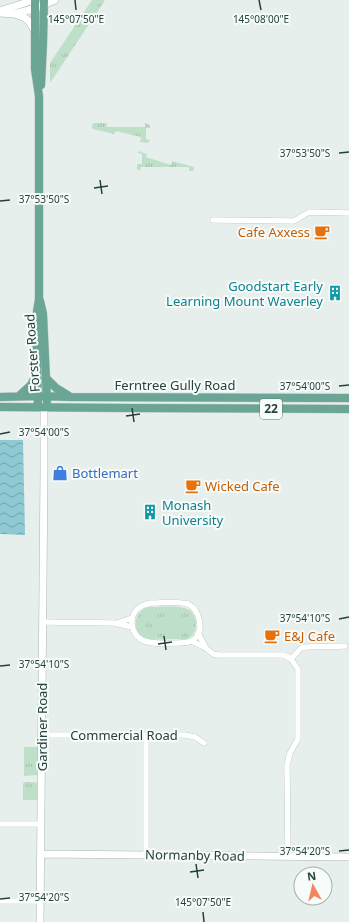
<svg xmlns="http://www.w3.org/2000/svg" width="349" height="922" viewBox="0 0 349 922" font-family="'Noto Sans',sans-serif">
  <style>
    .grass { fill: url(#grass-tufts) }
    .pitch { fill: #bfe0c8 }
    .water { fill: url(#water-waves) }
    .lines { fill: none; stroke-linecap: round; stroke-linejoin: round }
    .minor-casing { stroke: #a8b8b2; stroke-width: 6 }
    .tertiary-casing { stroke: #a8b8b2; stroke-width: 8 }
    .primary-casing { stroke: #c2cac8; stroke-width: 9 }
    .minor { stroke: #fff; stroke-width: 5.5 }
    .tertiary { stroke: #fff; stroke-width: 7 }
    .primary { stroke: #6aa596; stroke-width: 8 }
    .ticks { fill: none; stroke: #24423a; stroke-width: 1.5 }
    .labels { text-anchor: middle; stroke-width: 4; stroke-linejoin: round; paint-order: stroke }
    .shield { fill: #f7fbf9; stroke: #637a73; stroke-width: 1 }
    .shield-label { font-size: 12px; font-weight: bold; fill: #24423a }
    .food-label { font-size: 13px; fill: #c56008; stroke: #f7fbf9; text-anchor: start }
    .culture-label { font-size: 13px; fill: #0d838f; stroke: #f7fbf9; text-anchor: end }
    .street-label { font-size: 13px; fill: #24423a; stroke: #f7fbf9 }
    .shop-label { font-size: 13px; fill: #366cbe; stroke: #f7fbf9; text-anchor: start }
    .ticks-label { font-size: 10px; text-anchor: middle; fill: #24423a; stroke: #f7fbf9; stroke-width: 4; stroke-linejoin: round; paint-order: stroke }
  </style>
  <defs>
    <pattern id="grass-tufts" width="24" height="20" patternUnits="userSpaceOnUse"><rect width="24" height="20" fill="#bfe0c8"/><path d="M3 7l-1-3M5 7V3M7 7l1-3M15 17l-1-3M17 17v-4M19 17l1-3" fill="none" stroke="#a4c1ad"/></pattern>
    <pattern id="water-waves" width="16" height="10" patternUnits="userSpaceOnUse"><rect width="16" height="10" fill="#8ec9d4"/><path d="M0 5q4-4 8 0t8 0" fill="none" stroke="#74a5ad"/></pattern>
  </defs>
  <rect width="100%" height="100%" fill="#e6efeb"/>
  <path class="grass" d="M92,0h13l-55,83v-20z
    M94,123h12l1,4h38v-4l3,1 2,2v2h-4v11l4,1 -1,2 -2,1 -7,-1 1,-5 -25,-6 -2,3 -21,-5 -1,-1v-3z
    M138,151l9,3 -1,3 25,8 1,-4 22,6v3l-2,1h-3v-4h-48l-1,4 -3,-2v-5h5v-10l-4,-1z
    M150,607c10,0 29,-2 37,2 12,5 12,25 0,30 -4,1 -9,0 -13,0 -8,0 -24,2 -31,-2 -13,-8 -8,-28 7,-30z
    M24,747h14l-1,28 -13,1z
    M24,782h11l2,1 1,17h-15v-17h1z"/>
  <path class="pitch" d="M165,612h15v24h-15z"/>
  <path class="water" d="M0,440h23l2,95 -25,-1z"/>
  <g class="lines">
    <defs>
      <path id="minor" d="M213,220l81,1 15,-9 40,1
        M151,603c10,0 27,-2 37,1 12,6 17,28 5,36 -4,3 -10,3 -15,3 -11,0 -26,2 -36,-3 -12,-7 -14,-25 -2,-33 3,-2 7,-3 11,-4z
        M43,622l71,1 18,4
        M117,623l15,-5
        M198,633l8,15
        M191,641l15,7 7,6 5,1h66l7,4 10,-11 5,-1 39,-1
        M42,735h143l10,2 9,6
        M0,824h41
        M146,855v-120
        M288,857l-1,-92 3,-12 8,-14v-70l-7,-10
        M0,901h40"/>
      <path id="tertiary" d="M0,11l34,-11
        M0,13l14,1 22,-6 19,-8
        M14,14c13,3 15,6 21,18
        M41,854l308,3
        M40,922l4,-452v-59l3,-4"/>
      <path id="primary" d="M35,0v69l4,27v203l-3,19 2,89
        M41,85l2,-42 1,-43
        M40,301l3,13 4,87
        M46,378l10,10 13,8
        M19,396l12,-11 5,-10
        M0,397l38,-1 33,1 278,1
        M0,407l128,1 221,1"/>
    </defs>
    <use href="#minor" class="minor-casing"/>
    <use href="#tertiary" class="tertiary-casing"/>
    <use href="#primary" class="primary-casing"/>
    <use href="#minor" class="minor"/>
    <use href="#tertiary" class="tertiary"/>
    <use href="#primary" class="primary"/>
  </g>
  <path class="ticks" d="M75,0l1,10M259,0l2,10M339,153l10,-1M100,180l2,14M94,188l14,-2M0,201l10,-1M339,386l10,-1M132,408l2,14M126,416l14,-2M0,434l10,-2M339,619l10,-2M164,636l2,14M158,644l14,-2M0,666l10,-1M339,851l10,-1M196,864l2,14M190,872l14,-2M0,899l10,-1M203,912l1,10"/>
  <defs>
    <symbol id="cafe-bare" viewBox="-9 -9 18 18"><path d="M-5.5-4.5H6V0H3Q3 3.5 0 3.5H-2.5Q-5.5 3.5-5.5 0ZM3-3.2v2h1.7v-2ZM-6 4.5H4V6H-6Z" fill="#e8710a" stroke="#f7fbf9" stroke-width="2.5" paint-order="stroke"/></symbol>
    <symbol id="building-bare" viewBox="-9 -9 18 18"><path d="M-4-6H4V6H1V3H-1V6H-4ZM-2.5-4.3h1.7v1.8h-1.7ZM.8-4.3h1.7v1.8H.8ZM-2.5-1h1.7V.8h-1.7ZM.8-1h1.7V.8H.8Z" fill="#0f9aa8" stroke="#f7fbf9" stroke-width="2.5" paint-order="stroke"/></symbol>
    <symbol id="shop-bare" viewBox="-9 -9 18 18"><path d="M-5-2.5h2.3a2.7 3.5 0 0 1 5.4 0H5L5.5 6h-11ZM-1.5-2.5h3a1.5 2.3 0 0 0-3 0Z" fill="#3f7fe0" stroke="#f7fbf9" stroke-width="2.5" paint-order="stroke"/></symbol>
  </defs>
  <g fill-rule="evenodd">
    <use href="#cafe-bare" x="311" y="221" width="22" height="22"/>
    <use href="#building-bare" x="324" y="282" width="22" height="22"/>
    <use href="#shop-bare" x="49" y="462" width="22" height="22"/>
    <use href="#cafe-bare" x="182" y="475" width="22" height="22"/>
    <use href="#building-bare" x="139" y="501" width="22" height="22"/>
    <use href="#cafe-bare" x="261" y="625" width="22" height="22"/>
  </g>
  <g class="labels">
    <rect class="shield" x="260" y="399" width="22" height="20" rx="3"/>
    <g class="shield-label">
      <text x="271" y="413">22</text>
    </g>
    <g class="food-label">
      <text x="310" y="237" text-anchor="end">Cafe Axxess</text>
      <text x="205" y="491">Wicked Cafe</text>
      <text x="284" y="641">E&amp;J Cafe</text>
    </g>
    <g class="culture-label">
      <text x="323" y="291">Goodstart Early<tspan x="323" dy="15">Learning Mount Waverley</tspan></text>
      <text x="162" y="510" text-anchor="start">Monash<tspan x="162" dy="15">University</tspan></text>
    </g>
    <g class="street-label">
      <text transform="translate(32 353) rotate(-94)" y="5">Forster Road</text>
      <text x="175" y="390">Ferntree Gully Road</text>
      <text transform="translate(42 727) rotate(-90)" y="5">Gardiner Road</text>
      <text x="124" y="740">Commercial Road</text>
      <text transform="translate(195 855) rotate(1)" y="5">Normanby Road</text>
    </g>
    <g class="shop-label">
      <text x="72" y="478">Bottlemart</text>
    </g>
  </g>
  <g class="ticks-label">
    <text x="76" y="23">145°07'50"E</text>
    <text x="261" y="23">145°08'00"E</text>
    <text x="305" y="157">37°53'50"S</text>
    <text x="44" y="203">37°53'50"S</text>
    <text x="305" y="390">37°54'00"S</text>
    <text x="44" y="436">37°54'00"S</text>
    <text x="305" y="622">37°54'10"S</text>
    <text x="44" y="668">37°54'10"S</text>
    <text x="305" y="855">37°54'20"S</text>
    <text x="44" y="901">37°54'20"S</text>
    <text x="203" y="906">145°07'50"E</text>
  </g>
  <g transform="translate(313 886) rotate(352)"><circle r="19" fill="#f7fbf9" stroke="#a3b1ad"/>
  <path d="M0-3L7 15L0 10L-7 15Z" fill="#f4845f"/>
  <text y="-6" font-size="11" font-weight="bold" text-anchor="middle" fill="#24423a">N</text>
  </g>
</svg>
